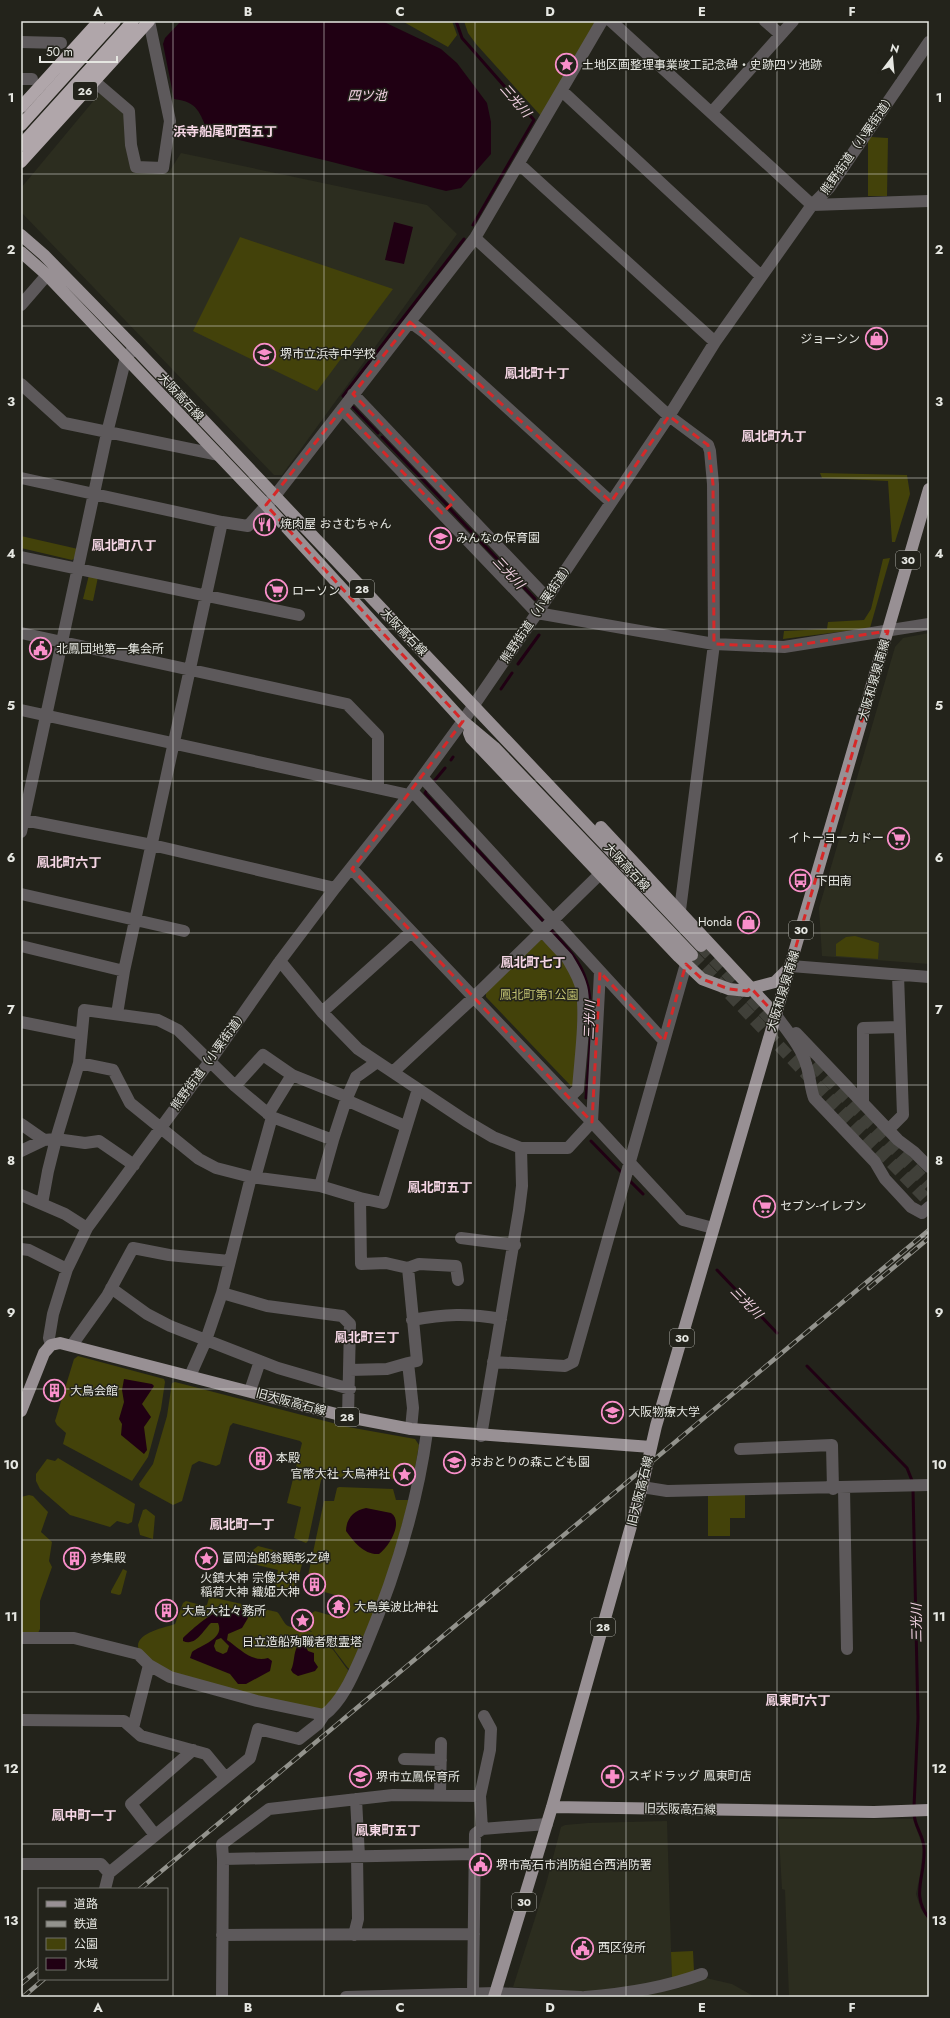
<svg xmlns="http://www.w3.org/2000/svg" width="950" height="2018" viewBox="0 0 950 2018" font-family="Jost,'Noto Sans JP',sans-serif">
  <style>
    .built { fill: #2c2d1f }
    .green { fill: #43420a }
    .water { fill: #200013; fill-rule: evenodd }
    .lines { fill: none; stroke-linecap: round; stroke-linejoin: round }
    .stream { stroke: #200013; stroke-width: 3 }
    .major-tunnel { stroke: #404039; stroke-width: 12; stroke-dasharray: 12 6; stroke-linecap: butt }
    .minor { stroke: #5d595b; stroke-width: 12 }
    .major { stroke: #989094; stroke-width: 12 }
    .highway { stroke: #b0a6aa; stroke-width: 12 }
    .rail-casing { stroke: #93938d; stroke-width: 4.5 }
    .rail { stroke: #23231b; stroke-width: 3; stroke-dasharray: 9; stroke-linecap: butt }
    .marked { fill: none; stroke: #d62828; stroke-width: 3; stroke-dasharray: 8 5; stroke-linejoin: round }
    .grid { fill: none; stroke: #e6e7e2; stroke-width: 1; stroke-opacity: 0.55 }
    .labels { text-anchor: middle; stroke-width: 3; stroke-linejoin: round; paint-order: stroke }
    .shield { fill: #23231b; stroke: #acaca6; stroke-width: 1 }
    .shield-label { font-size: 11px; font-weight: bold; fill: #e6e7e2 }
    .poi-label { font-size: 12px; fill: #e6e7e2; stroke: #23231b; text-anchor: start }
    .street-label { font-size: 12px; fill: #e6e7e2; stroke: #23231b }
    .park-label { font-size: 12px; fill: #c3c371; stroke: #23231b }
    .water-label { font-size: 13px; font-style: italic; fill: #f5d4e5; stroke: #23231b }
    .neighbourhood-label { font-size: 13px; font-weight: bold; fill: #f6d7e6; stroke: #23231b }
    .neatline { fill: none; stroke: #e6e7e2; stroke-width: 1.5 }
    .grid-label { font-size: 13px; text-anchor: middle; font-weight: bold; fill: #e6e7e2 }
  </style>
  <rect width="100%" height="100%" fill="#23231b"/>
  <path class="built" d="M100,93l25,22 8,56 36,1 12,-19 246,52 30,29 -175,241h-8l-253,-263v-24z
    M929,633v331l-107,-8 -3,-48 76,-261 8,-9z
    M778,1819h135l10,28 -3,28 -4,19 5,15 8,11v77h-140l-4,-107 -3,-1z
    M667,1821l5,159 -68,13 -91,-6 33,-103 15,-57 4,-2 23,-2z
    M706,1978l26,6 23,13h-128l53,-9z"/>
  <path class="green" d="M402,21h50l5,14 -9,12z
    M464,21h132l-55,95 -65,-72 -8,-11z
    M871,137l17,1 -1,58h-19v-56z
    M240,237l153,52 -76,102 -124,-60z
    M820,473l87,2 3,19 -15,48h-3l-4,-61 -66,-3z
    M21,536l57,13 -2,8 -4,3 -51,-12z
    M890,558l-20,70 -87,11 1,-8 43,-2 1,-7 36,-2 7,-11 12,-50z
    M89,575l9,2 -5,24 -10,-2z
    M855,936l24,7 -1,16 -42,-3v-12l10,-7z
    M541,939l23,20 15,33 -3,91 -5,3 -85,-89v-6z
    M78,1356l86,23 1,3 -4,27 -13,48 -16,24 -69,-37 3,-11 -9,-8 -2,-4 19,-62z
    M175,1382l173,45 67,12 4,6 -4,23 -3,2h-15l-3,9 -70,-2 -3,3 -13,61 -2,2 -12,-5 7,-31 -14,-4 15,-60 -2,-2 -67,-18 -3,3 -10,38 -4,2 -17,-5 -7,4 -10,36 -9,4 -33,-18 -1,-3 14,-20 14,-48 5,-33z
    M58,1458l77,46 -3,18 -4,2 -11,-3 -7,6 -40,-12 -30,-26 -4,-8v-7l11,-15 8,2z
    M339,1487l54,2 3,11h13l-24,85 -35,84 -2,-1 -16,-21 -25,-19 5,-15 3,-2 28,8 3,-2 4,-15 -1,-3 -42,-12 -1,-2 18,-84h10l3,-13z
    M708,1493h37v25h-15v18h-22z
    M29,1495l4,1 15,16 -7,20 11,10 -3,19 3,6 -12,34v28l-2,4h-17v-136z
    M146,1509l9,7 -2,23 -13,-4 -2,-10 5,-15z
    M258,1546l42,11 3,3 -7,28 -3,2 -16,-3 -2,-3 3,-14 -25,-6 -2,-3 2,-11z
    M123,1569l4,2 -6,23 -2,1 -8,-2v-2z
    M211,1597l66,15c4,3 6,11 11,14 7,3 16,3 24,6 15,6 26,25 36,38l-1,7 -21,33 -51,-8 -106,-29 -30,-22c-7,-18 25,-23 36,-27l8,-21 3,-2 18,5 3,-1 2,-7z
    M693,1951l1,20 -22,9 -1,-28z"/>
  <path class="water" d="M181,21h201l59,28 16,14 30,40 4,19v32l-30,34 -15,3 -118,-30 -119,-28c-10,-20 -10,-31 -35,-34l-11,-55 2,-6z
    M394,222l19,5 -9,37 -19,-4z
    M124,1379l28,5 2,2 -12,18 9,13 -7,10 3,23 -3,4 -23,-19 1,-11 -3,-5 5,-17 -2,-12z
    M366,1508l25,5c13,9 -2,34 -12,41 -15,1 -25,-12 -33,-23 0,-12 8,-21 20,-23z
    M227,1608l15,2 4,2 2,6 -6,10 -14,6 -1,6c12,8 25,23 41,18l4,3 -2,10 -24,13h-8l-8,-10 -40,-16 2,-6c9,-7 33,-13 26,-29h-7c-7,6 -15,24 -28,18v-3c10,-10 31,-28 44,-30zM221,1638l8,8 -2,6 -4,2 -7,-3 -2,-5 2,-6z
    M298,1645l8,2 2,4 6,2v8l4,6 -3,4 -17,5 -5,-3 -2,-3c4,-8 2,-17 7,-25z"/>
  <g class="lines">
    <path class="stream" d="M456,21l6,17 8,9 64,73 -61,105
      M344,397l-1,-1 121,-157
      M353,407l25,26
      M382,437l65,68
      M450,509l85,90
      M518,664l21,-29
      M501,689l11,-16
      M451,760l2,-3
      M435,780l10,-12
      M427,790l-2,3 120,130
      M551,930c14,15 29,30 35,50 10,27 2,87 0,118
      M591,1141l32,33
      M629,1180l14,14
      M717,1270l60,63
      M807,1366l100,102 6,15
      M913,1489l5,229 -4,89
      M914,1813c0,13 10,23 10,35 2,27 -14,47 5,70"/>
    <path class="major-tunnel" d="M701,946l79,83
      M692,955l237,247
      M801,1051l128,134"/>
    <path class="minor" d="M611,21l201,184 117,-4
      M765,21l15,13
      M21,42l40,1
      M21,79h11
      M94,81l35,30 2,34 5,22 27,1 7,-47 -21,-100
      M562,91l199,185
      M712,112l81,-91
      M519,164l196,178
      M475,238l194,178 39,29 2,6 3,33 1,160 -34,266
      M21,305l26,-30
      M410,322l15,11 186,169
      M21,384l43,39 155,32
      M353,394l194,204
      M342,409l195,204 177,31 70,3 145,-23
      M21,478l201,44 26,4 26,-29 201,-259 127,-217
      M21,557l278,58
      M21,633l326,71 31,32v51
      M21,710l388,85
      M422,777l242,264
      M412,791l155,167c6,10 13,21 15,33 4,27 -2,70 -4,98l-9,9
      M24,820l128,25 183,43
      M21,832l86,-399 19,-76 9,-9
      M352,869l240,253 91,98 30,8
      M21,894l163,37
      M21,946l103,25
      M280,961l42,51 36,37 108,72 27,16 28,11 1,38 -3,24 -38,226
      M791,966l138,11
      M322,1012l89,-80
      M117,1014l7,-43 98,-449
      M776,1015c10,15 25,31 30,49 4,11 4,23 8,34l61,64 10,17 26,28 11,6 7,-6
      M21,1022l60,12
      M796,1033l102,107 16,12 15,15
      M79,1063l34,7 17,33 69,56 17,9 35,9 69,9 40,12 1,66 25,-1 22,5 9,93 -9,2 5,45 -2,21
      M393,1072l80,-74 127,-124
      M235,1086l28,-31 29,20 55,22
      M346,1100l59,26
      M863,1103v-75l36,-1
      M268,1114l24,-39
      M21,1124l23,16 12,-1 29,4 14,-2 35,24
      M888,1130l15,-15 -5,-140
      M333,1140l13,-40 10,-23 21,-15
      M521,1148h47l24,-26 8,-150
      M21,1151l23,-11
      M255,1178l17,-61
      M21,1195l44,19 22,14
      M360,1198l23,5 35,-114
      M42,1204l6,-33 8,-32 23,-76 5,-53 74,10 20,10 57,56 37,31 61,23 -13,46
      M461,1238l54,7
      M21,1249l8,1 38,19
      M408,1268l11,-4 37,2 2,14
      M111,1288l36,26 23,12 108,42 72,21
      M222,1293l45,13 75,10 8,8 -2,93
      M412,1320c32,-6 57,-7 89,-1
      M51,1345l-2,-7 4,-24 14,-45 20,-41 123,-167 70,-100 55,-73 74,-93 54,-74 74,-108 132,-197 46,-74 97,-137 17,-17 100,-146
      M72,1345l35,-49 26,-48 36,7 60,6
      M493,1362l72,4 8,-4 113,-398
      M350,1370l37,-1 21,-6
      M190,1376l16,-36 16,-47 29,-116
      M250,1391l10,-30
      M740,1449l92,-4 1,44
      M642,1487l25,4 262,-6
      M844,1488l3,161
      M21,1638h53l64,16 11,11 21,12 87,24 67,14c20,-15 31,-45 41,-67 29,-69 52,-142 62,-216
      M21,1720l103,1 17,15 65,18 19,23
      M133,1728l16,-63
      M404,1759l37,1
      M440,1795l1,-52
      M480,1796l10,-46 1,-21 -7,-13
      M356,1799l3,57
      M155,1835l-24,-31 62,-54
      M223,1859l-1,-15 47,-35 124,-14 87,1 2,33 65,-5
      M21,1864h80l8,9 141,-115 8,-29 41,10 19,-15 6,-9
      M105,1889l4,-16
      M222,1935l252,-1
      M354,1935l4,-16 -1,-63
      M473,1993l2,-159 7,-5
      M222,1997l1,-138 251,-5
      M346,1997l150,-4 85,4
      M585,1997c40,-3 79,-9 117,-23"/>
    <path class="major" d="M21,235l23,20 91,93 566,598
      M21,252l26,23 219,230 197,216 31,26 198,208
      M469,733l2,5 208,219 23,22 27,10 18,2 5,-3 23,-6 15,-15
      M601,827l175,188
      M21,1411l23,-58 7,-8 9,-2 288,74 63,12 240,18
      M552,1807l322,5 55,-2
      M494,1997l58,-190 90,-320 14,-61 273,-937"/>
    <path class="highway" d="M21,107l78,-86
      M21,125l94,-104
      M21,145l112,-124
      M21,162l128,-141"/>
    <defs>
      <path id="rail" d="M869,1288l60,-50
        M140,1889l789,-659
        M21,1984l18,-15
        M23,1997l21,-18"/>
    </defs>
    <use href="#rail" class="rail-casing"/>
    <use href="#rail" class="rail"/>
  </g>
  <path class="marked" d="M410,322l201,180 58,-86 39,29 5,39 1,160 70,3 104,-16 -112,384 -25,-27 -4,3 -18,-2 -27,-10 -16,-15 -22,77 -64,-69 -8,150 -240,-253 111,-148 -197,-216 76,-96 100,104 13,-12 -102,-107z"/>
  <path class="grid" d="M173,21v1976M324,21v1976M475,21v1976M626,21v1976M777,21v1976M21,174h908M21,326h908M21,478h908M21,629h908M21,781h908M21,933h908M21,1085h908M21,1237h908M21,1389h908M21,1540h908M21,1692h908M21,1844h908"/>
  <defs>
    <symbol id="sight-ring" viewBox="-11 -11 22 22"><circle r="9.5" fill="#23231b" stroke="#f98fca" stroke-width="1.5"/><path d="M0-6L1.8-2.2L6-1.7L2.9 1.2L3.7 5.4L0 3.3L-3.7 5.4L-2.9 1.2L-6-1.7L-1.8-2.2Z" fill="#f98fca"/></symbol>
    <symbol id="shop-ring" viewBox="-11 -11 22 22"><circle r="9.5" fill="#23231b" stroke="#f98fca" stroke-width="1.5"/><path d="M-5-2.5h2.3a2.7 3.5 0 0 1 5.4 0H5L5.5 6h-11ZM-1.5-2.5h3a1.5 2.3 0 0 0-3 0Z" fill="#f98fca"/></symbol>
    <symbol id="school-ring" viewBox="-11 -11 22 22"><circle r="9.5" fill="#23231b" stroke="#f98fca" stroke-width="1.5"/><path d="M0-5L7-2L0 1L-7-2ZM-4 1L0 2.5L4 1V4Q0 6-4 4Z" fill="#f98fca"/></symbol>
    <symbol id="restaurant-ring" viewBox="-11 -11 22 22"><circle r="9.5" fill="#23231b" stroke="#f98fca" stroke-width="1.5"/><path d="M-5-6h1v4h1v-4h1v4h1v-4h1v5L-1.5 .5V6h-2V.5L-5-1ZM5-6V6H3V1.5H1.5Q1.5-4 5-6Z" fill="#f98fca"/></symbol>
    <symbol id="supermarket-ring" viewBox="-11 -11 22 22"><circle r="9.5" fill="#23231b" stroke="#f98fca" stroke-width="1.5"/><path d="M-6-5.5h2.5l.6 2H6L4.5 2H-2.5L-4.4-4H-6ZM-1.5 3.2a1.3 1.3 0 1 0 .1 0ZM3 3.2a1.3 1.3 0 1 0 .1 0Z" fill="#f98fca"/></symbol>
    <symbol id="civic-ring" viewBox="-11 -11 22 22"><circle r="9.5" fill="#23231b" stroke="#f98fca" stroke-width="1.5"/><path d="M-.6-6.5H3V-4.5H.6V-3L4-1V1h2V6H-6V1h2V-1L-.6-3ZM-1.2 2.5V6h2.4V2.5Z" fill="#f98fca"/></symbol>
    <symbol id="bus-ring" viewBox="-11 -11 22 22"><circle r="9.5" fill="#23231b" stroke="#f98fca" stroke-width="1.5"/><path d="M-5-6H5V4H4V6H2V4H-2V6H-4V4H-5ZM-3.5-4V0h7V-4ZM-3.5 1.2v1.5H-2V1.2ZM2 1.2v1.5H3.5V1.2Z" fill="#f98fca"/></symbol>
    <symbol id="building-ring" viewBox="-11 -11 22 22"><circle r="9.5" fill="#23231b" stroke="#f98fca" stroke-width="1.5"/><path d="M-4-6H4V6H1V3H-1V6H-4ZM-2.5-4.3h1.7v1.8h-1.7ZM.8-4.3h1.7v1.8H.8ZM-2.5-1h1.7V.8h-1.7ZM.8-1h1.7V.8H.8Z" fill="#f98fca"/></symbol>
    <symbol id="university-ring" viewBox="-11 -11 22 22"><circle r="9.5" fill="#23231b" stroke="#f98fca" stroke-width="1.5"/><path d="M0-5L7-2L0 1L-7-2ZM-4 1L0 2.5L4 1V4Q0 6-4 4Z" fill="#f98fca"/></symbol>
    <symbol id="temple-ring" viewBox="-11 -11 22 22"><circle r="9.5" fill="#23231b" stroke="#f98fca" stroke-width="1.5"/><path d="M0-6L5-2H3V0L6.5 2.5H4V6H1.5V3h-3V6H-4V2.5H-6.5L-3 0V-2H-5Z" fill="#f98fca"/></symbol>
    <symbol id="pharmacy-ring" viewBox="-11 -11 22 22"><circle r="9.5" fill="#23231b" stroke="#f98fca" stroke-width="1.5"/><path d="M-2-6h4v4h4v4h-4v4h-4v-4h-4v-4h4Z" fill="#f98fca"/></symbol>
  </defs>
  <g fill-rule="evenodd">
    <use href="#sight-ring" x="554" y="52" width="25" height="25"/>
    <use href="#shop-ring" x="864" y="326" width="25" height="25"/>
    <use href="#school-ring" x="252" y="342" width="25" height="25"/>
    <use href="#restaurant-ring" x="252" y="512" width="25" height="25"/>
    <use href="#school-ring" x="428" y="526" width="25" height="25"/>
    <use href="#supermarket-ring" x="264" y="578" width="25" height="25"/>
    <use href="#civic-ring" x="28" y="636" width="25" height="25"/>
    <use href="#supermarket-ring" x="886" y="826" width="25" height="25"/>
    <use href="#bus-ring" x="788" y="868" width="25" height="25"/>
    <use href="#shop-ring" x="736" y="910" width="25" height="25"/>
    <use href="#supermarket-ring" x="752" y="1194" width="25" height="25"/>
    <use href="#building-ring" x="42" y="1378" width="25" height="25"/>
    <use href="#university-ring" x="600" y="1400" width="25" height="25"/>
    <use href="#building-ring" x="248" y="1446" width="25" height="25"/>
    <use href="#school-ring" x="442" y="1450" width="25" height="25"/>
    <use href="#sight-ring" x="392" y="1462" width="25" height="25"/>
    <use href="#building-ring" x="62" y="1546" width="25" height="25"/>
    <use href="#sight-ring" x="194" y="1546" width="25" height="25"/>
    <use href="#building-ring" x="302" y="1572" width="25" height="25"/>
    <use href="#temple-ring" x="326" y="1594" width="25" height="25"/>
    <use href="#building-ring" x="154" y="1598" width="25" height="25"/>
    <use href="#sight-ring" x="290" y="1608" width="25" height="25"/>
    <use href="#pharmacy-ring" x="600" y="1764" width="25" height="25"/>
    <use href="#school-ring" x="348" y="1764" width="25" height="25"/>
    <use href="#civic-ring" x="468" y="1852" width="25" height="25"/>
    <use href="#civic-ring" x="570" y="1936" width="25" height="25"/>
  </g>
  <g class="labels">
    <g class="shield">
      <rect x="73" y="82" width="24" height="18" rx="3"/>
      <rect x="896" y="551" width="24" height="18" rx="3"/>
      <rect x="350" y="580" width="24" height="18" rx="3"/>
      <rect x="789" y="921" width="24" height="18" rx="3"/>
      <rect x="670" y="1329" width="24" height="18" rx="3"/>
      <rect x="335" y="1408" width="24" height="18" rx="3"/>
      <rect x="591" y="1618" width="24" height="18" rx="3"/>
      <rect x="512" y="1893" width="24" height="18" rx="3"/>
    </g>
    <g class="shield-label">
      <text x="85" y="95">26</text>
      <text x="908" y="564">30</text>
      <text x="362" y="593">28</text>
      <text x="801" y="934">30</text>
      <text x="682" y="1342">30</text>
      <text x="347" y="1421">28</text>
      <text x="603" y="1631">28</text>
      <text x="524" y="1906">30</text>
    </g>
    <g class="poi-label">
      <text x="582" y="69">土地区画整理事業竣工記念碑・史跡四ツ池跡</text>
      <text x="860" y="343" text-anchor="end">ジョーシン</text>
      <text x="280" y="358">堺市立浜寺中学校</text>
      <text x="280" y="528">焼肉屋 おさむちゃん</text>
      <text x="456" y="542">みんなの保育園</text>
      <text x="292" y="595">ローソン</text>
      <text x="56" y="653">北鳳団地第一集会所</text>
      <text x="884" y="842" text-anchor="end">イトーヨーカドー</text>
      <text x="816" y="885">下田南</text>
      <text x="732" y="926" text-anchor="end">Honda</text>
      <text x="780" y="1210">セブン-イレブン</text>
      <text x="70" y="1395">大鳥会館</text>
      <text x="628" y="1416">大阪物療大学</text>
      <text x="276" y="1462">本殿</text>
      <text x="470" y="1466">おおとりの森こども園</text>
      <text x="390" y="1478" text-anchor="end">官幣大社 大鳥神社</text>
      <text x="90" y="1562">参集殿</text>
      <text x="222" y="1562">富岡治郎翁顕彰之碑</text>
      <text x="300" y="1582" text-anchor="end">火鎮大神 宗像大神<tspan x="300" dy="14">稲荷大神 織姫大神</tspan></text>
      <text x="354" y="1611">大鳥美波比神社</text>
      <text x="182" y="1615">大鳥大社々務所</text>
      <text x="302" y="1646" text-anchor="middle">日立造船殉職者慰霊塔</text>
      <text x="628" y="1780">スギドラッグ 鳳東町店</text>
      <text x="376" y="1781">堺市立鳳保育所</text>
      <text x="496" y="1869">堺市高石市消防組合西消防署</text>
      <text x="598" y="1952">西区役所</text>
    </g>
    <g class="street-label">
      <text transform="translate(858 144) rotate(-55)" y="4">熊野街道（小栗街道）</text>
      <text transform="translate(181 397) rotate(47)" y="4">大阪高石線</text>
      <text transform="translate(537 612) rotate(-56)" y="4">熊野街道（小栗街道）</text>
      <text transform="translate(404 632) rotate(46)" y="4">大阪高石線</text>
      <text transform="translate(874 680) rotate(-74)" y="4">大阪和泉泉南線</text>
      <text transform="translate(627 867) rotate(47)" y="4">大阪高石線</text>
      <text transform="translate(783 991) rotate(-73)" y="4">大阪和泉泉南線</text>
      <text transform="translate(209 1060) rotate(-54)" y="4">熊野街道（小栗街道）</text>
      <text transform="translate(291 1402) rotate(15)" y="4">旧大阪高石線</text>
      <text transform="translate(640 1491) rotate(-76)" y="4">旧大阪高石線</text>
      <text transform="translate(680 1809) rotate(1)" y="4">旧大阪高石線</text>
    </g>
    <g class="park-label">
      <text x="539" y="999">鳳北町第１公園</text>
    </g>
    <g class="water-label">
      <text x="367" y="100">四ツ池</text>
      <text transform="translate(516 100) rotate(49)" y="5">三光川</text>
      <text transform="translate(509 572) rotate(47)" y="5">三光川</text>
      <text transform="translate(589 1020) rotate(-88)" y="5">三光川</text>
      <text transform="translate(747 1302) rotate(46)" y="5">三光川</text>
      <text transform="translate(916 1623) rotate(-91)" y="5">三光川</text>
    </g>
    <g class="neighbourhood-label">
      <text x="225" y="136">浜寺船尾町西五丁</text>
      <text x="537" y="378">鳳北町十丁</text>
      <text x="774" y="441">鳳北町九丁</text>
      <text x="124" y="550">鳳北町八丁</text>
      <text x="69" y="867">鳳北町六丁</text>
      <text x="533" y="967">鳳北町七丁</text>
      <text x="440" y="1192">鳳北町五丁</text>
      <text x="367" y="1342">鳳北町三丁</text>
      <text x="242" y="1529">鳳北町一丁</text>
      <text x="798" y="1705">鳳東町六丁</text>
      <text x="84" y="1820">鳳中町一丁</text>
      <text x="388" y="1835">鳳東町五丁</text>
    </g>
  </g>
  <rect width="950" height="2018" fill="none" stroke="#23231b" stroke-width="44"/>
  <rect x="38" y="1888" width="130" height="92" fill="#23231b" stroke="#71716b"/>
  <rect x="46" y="1901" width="20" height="6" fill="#989094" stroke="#71716b"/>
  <text x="74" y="1908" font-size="12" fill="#e6e7e2">道路</text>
  <rect x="46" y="1921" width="20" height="6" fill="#93938d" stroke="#71716b"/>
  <text x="74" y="1928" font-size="12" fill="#e6e7e2">鉄道</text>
  <rect x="46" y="1938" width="20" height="12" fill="#43420a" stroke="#71716b"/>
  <text x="74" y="1948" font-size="12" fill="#e6e7e2">公園</text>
  <rect x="46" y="1958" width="20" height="12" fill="#200013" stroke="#71716b"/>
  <text x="74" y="1968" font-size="12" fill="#e6e7e2">水域</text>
  <g transform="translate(892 58) rotate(16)" stroke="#23231b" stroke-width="3" paint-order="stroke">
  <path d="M0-3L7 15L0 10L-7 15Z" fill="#e6e7e2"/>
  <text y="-6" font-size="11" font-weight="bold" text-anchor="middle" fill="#e6e7e2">N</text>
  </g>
  <path d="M40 56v6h77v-6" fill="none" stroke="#e6e7e2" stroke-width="2"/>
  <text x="46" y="56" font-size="12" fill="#e6e7e2" stroke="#23231b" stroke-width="3" paint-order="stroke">50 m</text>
  <rect x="22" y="22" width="906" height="1974" class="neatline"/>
  <g class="grid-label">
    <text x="98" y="16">A</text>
    <text x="248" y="16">B</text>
    <text x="400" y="16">C</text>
    <text x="550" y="16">D</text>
    <text x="702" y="16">E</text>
    <text x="852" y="16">F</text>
    <text x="11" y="102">1</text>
    <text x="939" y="102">1</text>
    <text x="11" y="254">2</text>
    <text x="939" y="254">2</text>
    <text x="11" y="406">3</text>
    <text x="939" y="406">3</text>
    <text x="11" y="558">4</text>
    <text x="939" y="558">4</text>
    <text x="11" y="710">5</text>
    <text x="939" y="710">5</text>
    <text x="11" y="862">6</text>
    <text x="939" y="862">6</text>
    <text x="11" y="1014">7</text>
    <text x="939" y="1014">7</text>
    <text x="11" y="1165">8</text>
    <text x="939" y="1165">8</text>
    <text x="11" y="1317">9</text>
    <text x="939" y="1317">9</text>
    <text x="11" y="1469">10</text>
    <text x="939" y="1469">10</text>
    <text x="11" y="1621">11</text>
    <text x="939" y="1621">11</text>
    <text x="11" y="1773">12</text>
    <text x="939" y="1773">12</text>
    <text x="11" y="1925">13</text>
    <text x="939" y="1925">13</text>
    <text x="98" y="2012">A</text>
    <text x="248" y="2012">B</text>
    <text x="400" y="2012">C</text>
    <text x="550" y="2012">D</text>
    <text x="702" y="2012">E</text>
    <text x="852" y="2012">F</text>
  </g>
</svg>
